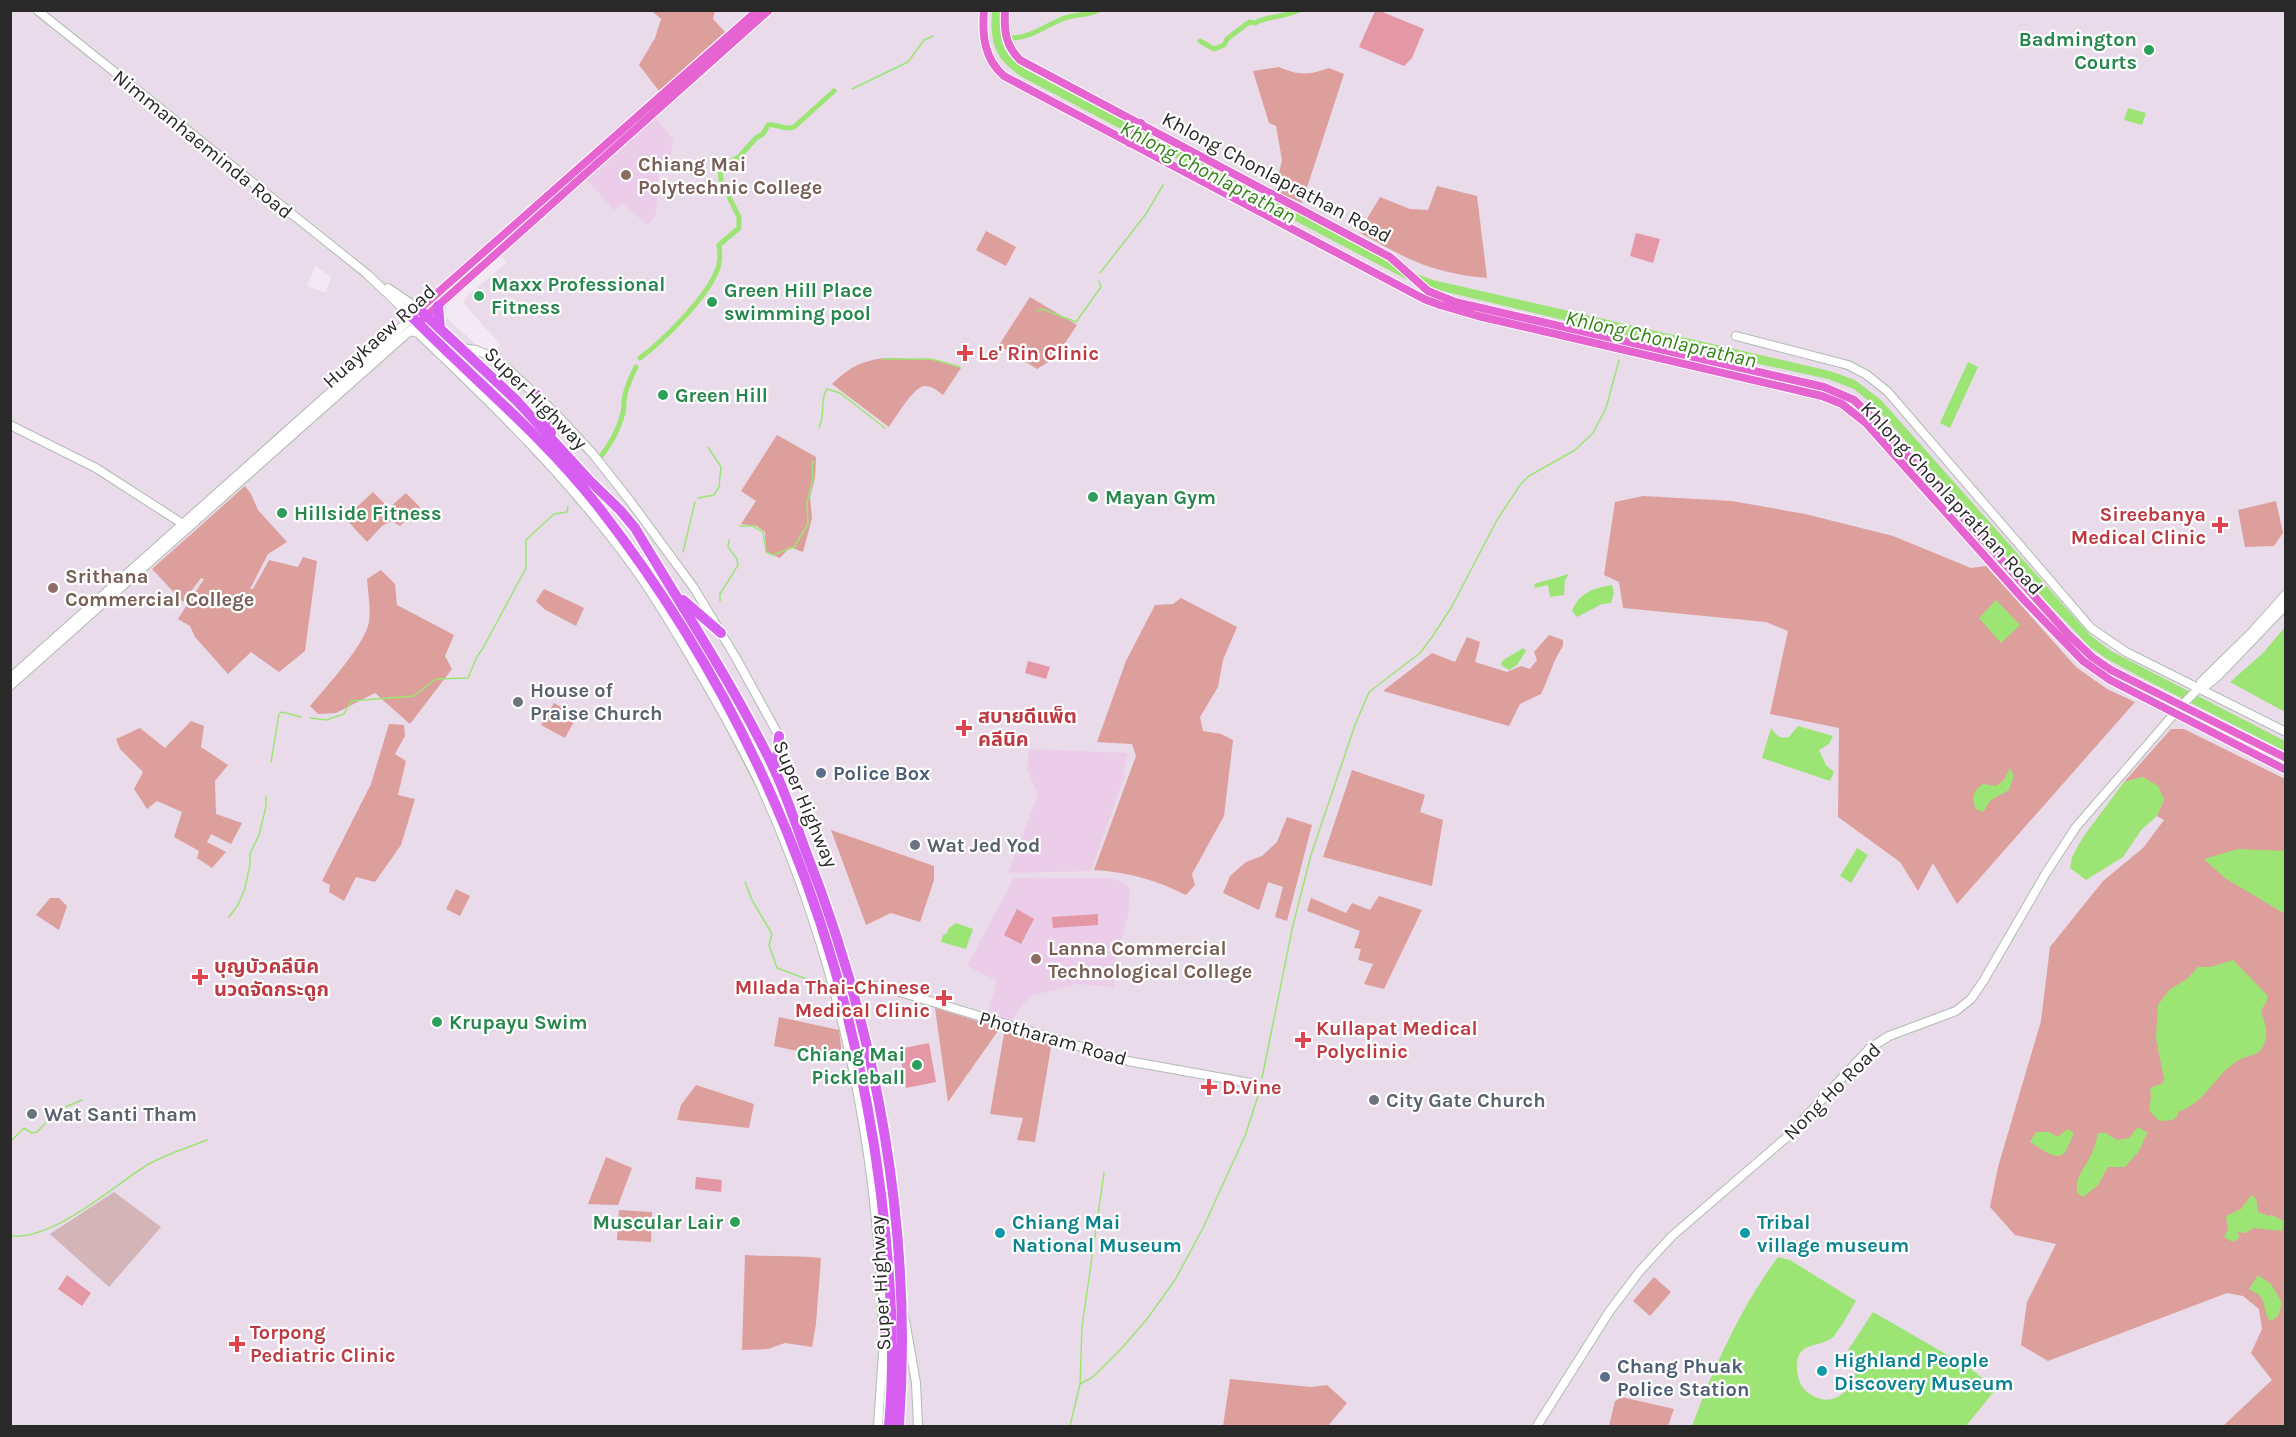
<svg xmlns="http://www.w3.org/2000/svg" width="2296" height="1437" viewBox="0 0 2296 1437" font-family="Karla,'Noto Sans Thai',sans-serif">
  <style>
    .education { fill: #ebcce9 }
    .green { fill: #dd9f9b }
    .cemetery { fill: #d3b4b7 }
    .pitch { fill: #e498a6 }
    .plaza { fill: #f3e9f2 }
    .water { fill: #9ce575 }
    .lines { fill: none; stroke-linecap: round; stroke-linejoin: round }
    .stream { stroke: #9ce575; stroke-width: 1.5 }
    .canal { stroke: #9ce575; stroke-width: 5 }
    .secondary-casing { stroke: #afbcb2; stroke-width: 10 }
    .primary-casing { stroke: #fff; stroke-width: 10 }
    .highway-casing { stroke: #fff; stroke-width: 13 }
    .secondary { stroke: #fff; stroke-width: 8 }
    .primary { stroke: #e664d1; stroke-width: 8 }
    .highway { stroke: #d85ef2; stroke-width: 10 }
    .leisure-dot { fill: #2e9e5b; stroke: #fff; stroke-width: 2 }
    .education-dot { fill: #8d6e63; stroke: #fff; stroke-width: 2 }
    .health-dot { fill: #e0444e; stroke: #fff; stroke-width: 2 }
    .worship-dot { fill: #6b7280; stroke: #fff; stroke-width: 2 }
    .service-dot { fill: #5c6f8a; stroke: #fff; stroke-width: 2 }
    .culture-dot { fill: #0f9aa8; stroke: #fff; stroke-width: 2 }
    .labels { text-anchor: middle; stroke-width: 4.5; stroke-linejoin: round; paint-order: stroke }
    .leisure-label { font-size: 20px; font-weight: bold; fill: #27864d; stroke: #fff; text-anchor: start }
    .street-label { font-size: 20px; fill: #292929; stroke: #fff }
    .education-label { font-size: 20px; font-weight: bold; fill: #785e54; stroke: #fff; text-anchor: start }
    .health-label { font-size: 20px; font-weight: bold; fill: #be3a42; stroke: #fff; text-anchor: start }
    .worship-label { font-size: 20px; font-weight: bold; fill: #5b616d; stroke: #fff; text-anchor: start }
    .service-label { font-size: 20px; font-weight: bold; fill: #4e5e75; stroke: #fff; text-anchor: start }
    .culture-label { font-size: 20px; font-weight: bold; fill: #0d838f; stroke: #fff; text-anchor: start }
    .water-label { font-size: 21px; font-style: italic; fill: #328216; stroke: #fff }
  </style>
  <rect width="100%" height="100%" fill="#e9dbea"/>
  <path class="education" d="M655,118l18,21 -3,21 -11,9 -3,45 -9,11 -24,-22 -9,7 -27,-30z
    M1029,749l99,4 -5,16 2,5 -34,97 -83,2 30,-79 -11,-24z
    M1014,878h98l12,5 6,5 -2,28 -14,49v22l-37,-3 -47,12 -20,26 -23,-7 10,-34 -30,-15z"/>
  <path class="green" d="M652,11h63l-2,8 12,13 -66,59 -20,-26 16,-27 6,-19z
    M1279,67c21,9 30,8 50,1l15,6 -42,129 -27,-12 7,-31 -6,-34 -7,-3 -16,-52z
    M1437,186l40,10 10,82c-55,-5 -81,-19 -128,-46l21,-35 30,12 18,1z
    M986,231l30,16 -10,19 -30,-16z
    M1030,297l47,28 -22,33 -18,11 -38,-24z
    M885,358l51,2 25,8 -18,27c-5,-4 -11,-9 -18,-9 -11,0 -29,31 -36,41l-57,-43c18,-17 29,-23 53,-26z
    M777,435l39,22 -1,21 -5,19 2,21 -9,34 -13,-5 -10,11 -14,-6 -1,-20 -8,-6 -16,-2 15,-23 -15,-10z
    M245,486l6,8 7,16 29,32 -19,12 -18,35h3l16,-29 29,7 5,-10 14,4 -12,90 -26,21 -28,-20 -23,22 -33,-37 -5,-11 -12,-7 26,-40 -3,-1 -18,24 -31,-33z
    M373,492l16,16 17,-15 14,14 -20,19 -9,-5 -9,5 -15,16 -22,-24z
    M1643,496l89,5 73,13 88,22 78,32 15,-2 90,101 31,22 28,13 -178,202 -24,-41 -15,28 -18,-29 -62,-45 1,-89 -69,-14 18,-83 -22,-9 -143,-14 -4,-26 -15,-7 11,-73z
    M2276,501l7,32 -9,13 -29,1 -7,-37z
    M381,570l14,14 2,21 57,30 -9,21 7,13 -42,55 -35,-31 -39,20 -18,1 -8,-8c17,-20 54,-60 59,-84 2,-13 -1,-29 -2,-43z
    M544,589l40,19 -8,18 -32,-17 -8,-8z
    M1181,598l56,29 -14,33 -5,27 -18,30 3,14 18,3 12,6 -9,76 -32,58 3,11 -9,10c-30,-15 -58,-23 -92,-25l42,-114 -4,-12 -35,-2 29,-81 29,-56 18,-1z
    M1549,635l14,5v6c-10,14 -14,32 -22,48l-21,10 -11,22 -126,-35 49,-38 23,9 12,-25 13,5 -5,20 32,10 14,-6 9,3 7,-9 -3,-8z
    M554,703l23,13 -12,22 -24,-13z
    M191,721l13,5 -3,21 27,18 -13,16 1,33 26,9 -11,21 -20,-10 -4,8 19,10 -14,16 -15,-10 2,-7 -25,-14 8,-25 -25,-11 -10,8 -13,-20 9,-17 -23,-23 -4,-10 24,-11 25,20z
    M389,724l15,1 1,11 -10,18 11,7 -8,34 17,4 -14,46 -26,37 -19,-5 -12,24 -15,-9 1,-7 -8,-4 49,-97z
    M2171,729h13l101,50v647h-62l49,-46 -21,-27 11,-24 -3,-20 -16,-13 -16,-3 -179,68 -27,-16 6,-43 29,-58 -41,-9 -25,-28 8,-40 43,-146 9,-74 53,-66 40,-33 21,-28 -7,-4 7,-17 -21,-22 -19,5z
    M1352,770l73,25 -5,17 23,8 -11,66 -109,-29z
    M1287,817l25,8 -25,96 -12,-4 8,-30 -15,-5 -9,28 -36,-17 7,-17 16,-14 16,-6 15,-14z
    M831,830l103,36v14l-14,42 -29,-9 -25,12z
    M456,889l14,7 -10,20 -14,-7z
    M1379,896l43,14 -38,79 -20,-5 9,-20 -15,-4 3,-11 -7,-1 6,-17 -53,-20 4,-13 35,15 6,-10 18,7z
    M50,898h9l8,8 -8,24 -23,-15z
    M935,1008l65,20 -52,74z
    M779,1017l60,13 4,31 -69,-15z
    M1005,1028l47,13 -17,101 -18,-2 6,-22 -33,-4z
    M696,1085l58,19 -5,24 -72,-8 4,-15z
    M606,1157l26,11 -14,37 -30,-1z
    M619,1210l33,2 -1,30 -34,-2z
    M745,1255c26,2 51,0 76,3l-5,66 -4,23 -27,-4 -17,6 -26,1z
    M1654,1277l17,15 -21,24 -17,-15z
    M1230,1379l81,8 16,-2 20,18 -19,23h-105z
    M1622,1397l52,12 -6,17h-59l6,-25z"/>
  <path class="cemetery" d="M114,1192l47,35 -52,60 -59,-53z"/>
  <path class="pitch" d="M1375,11h5l44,18 -12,29 -8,8 -45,-19z
    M1636,233l24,6 -7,24 -23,-7z
    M1028,661l22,6 -4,12 -21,-6z
    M1017,909l17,10 -13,25 -17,-9z
    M1098,914v11l-45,3 -1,-11z
    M929,1043l7,39 -30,6 -7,-39z
    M696,1177l26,3 -1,12 -26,-3z
    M67,1275l24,18 -9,13 -24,-17z"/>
  <path class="plaza" d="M500,255l7,7 -42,36 -1,6 36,40 -2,4h-13l-10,-4 -29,-27 1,-12z
    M315,266l16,11 -5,16 -19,-7z"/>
  <path class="water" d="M992,11h9c-1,28 -2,41 24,58l375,199 33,12 397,91 25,9 26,20 209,235 21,16 174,90v10l-139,-71 -39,-21 -16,-11 -45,-47 -171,-195 -21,-17 -26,-10 -202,-44 -188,-45 -32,-11 -384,-202c-28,-19 -32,-34 -30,-66z
    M2128,108l18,5 -4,12 -18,-5z
    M1968,362l10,5 -28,61 -10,-5z
    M1569,574l-4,6 -1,15 -14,2 -2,-12 -13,3 -1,-4z
    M1612,585l2,8 -3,10 -9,1 -25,13 -5,-6c7,-18 21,-23 40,-26z
    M1996,600l24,25 -19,18 -22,-25z
    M2285,627l1,85h-1l-55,-30 33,-29z
    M1523,648l3,3 -9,14 -8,5 -8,-5 1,-4z
    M1798,726l35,10 -4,8 -10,6 7,15 8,7 -4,9 -68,-23 9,-30c6,8 8,11 18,9z
    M2010,768l4,8 -5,14 -18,10 -8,12 -6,-2c-7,-9 -4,-20 6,-26l13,2 8,-6z
    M2143,777l15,9 6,13 -7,17 -15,13 -19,28 -37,23 -16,-12 2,-11 11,-20 41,-55z
    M1857,848l11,7 -17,28 -11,-7z
    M2238,849l47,2v63l-60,-36 -21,-19z
    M956,923l17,6 -7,20 -25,-7 2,-7 3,-1 3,-6z
    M2233,960l35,36 -2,7 -5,7c2,11 8,18 4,31 -5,16 -13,13 -24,18 -28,15 -32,42 -63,53v4l-6,4 -12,1c-19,-14 -6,-16 -10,-33l13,-5 1,-4 -8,-41 2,-33 11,-15 18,-11 11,-12h13z
    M2138,1127l10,6c-6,7 -5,13 -9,18 -4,5 -10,11 -14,16h-17l-10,18 -15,12 -5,-3c-5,-14 6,-25 12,-37 4,-7 6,-16 8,-24h8l11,7 12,-2z
    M2067,1129l7,4 -9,20 -6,3 -8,-1 -21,-13 6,-10h13l9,5z
    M2251,1195l5,3 2,14 11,4 2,-1 13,6 -2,10 -28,-3 -9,5 -7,-1 1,6 -6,4 -9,-5 4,-7 -2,-14 15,-7z
    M1778,1257l12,3 66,41c-7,11 -14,25 -22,35 -13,14 -39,2 -37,34 1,10 4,18 13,24 6,4 14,7 22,5 13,-4 26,-17 22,-31 -1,-6 -5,-12 -6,-18l25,-38 97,56 26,21 -30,37h-274c22,-59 48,-118 86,-169z
    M2258,1275l13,9 11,19 -4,13 -7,5c-8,-6 -4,-20 -13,-27 -3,-2 -7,-3 -9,-5z"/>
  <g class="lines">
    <path class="stream" d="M852,89l56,-27 16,-22 9,-4
      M1100,273l46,-59 17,-29
      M1037,311l5,-2 34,13 25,-35 -2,-6
      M882,359h49l29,8
      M819,427c7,-12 0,-26 8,-38l13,4 45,35
      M698,498l16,-3 5,-8 2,-20 -13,-20
      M740,526h13l10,6 3,20 7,3 21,-8 14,-23 -1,-20 6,-26 -1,-10 1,-7
      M683,552l12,-50
      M720,601v-7l18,-29 -1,-6 -9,-12 1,-7
      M721,717l40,79
      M310,718l16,2 18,-6 7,-13 63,-5 22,-17 32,-1 9,-21 6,-9 43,-80v-28l28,-26 13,-2 1,-6
      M271,762l8,-48 3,-2 19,5
      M745,882l7,18 20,34 -3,11 8,23 35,13 18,2
      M229,917l9,-12 7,-17 5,-24v-10l9,-19 7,-29v-10
      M848,1063l2,10
      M1262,1078l31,-153 18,-70 44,-130 14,-33 51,-39 12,-16 19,-29 46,-88 23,-35 9,-9 46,-26 18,-17 13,-25 13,-48
      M10,1142l14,-14 8,5 5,-1 21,-22 24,-10
      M10,1236c43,5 102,-49 137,-71 19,-11 40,-17 60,-25
      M876,1269l1,13
      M877,1289v6
      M877,1300l1,28
      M1080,1384l13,-7 28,-28 26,-30 28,-39 27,-50 43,-94 15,-46
      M1070,1426l10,-42 2,-57 22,-154"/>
    <path class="canal" d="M1245,25l5,-3 5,1c11,-7 28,-5 44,-13
      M1012,38c18,0 33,-12 50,-19 12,-5 25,-3 37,-9
      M1200,41l14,8 10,-4 3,-6 17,-13
      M640,358c24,-18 64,-58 76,-85 5,-10 4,-18 3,-28l20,-17v-11l-18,-36 -1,-14 19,-10 17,-19 7,-4 5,-9c9,-2 16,6 26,2l40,-36
      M602,455c10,-13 17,-27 21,-42 1,-4 1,-7 1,-10 0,-11 7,-26 12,-36"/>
    <defs>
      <path id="secondary" d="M388,288l31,21
        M410,331l8,2c76,72 150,145 212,229 24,32 44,67 64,101 23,39 45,78 65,119 66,144 106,302 119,460 2,28 6,57 6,85
        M1736,336l112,29 19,10 21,17 203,236 35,24 160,80
        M461,348l15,2 16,7 15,11 49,46 37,40 37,47 64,87 42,70 43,78
        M10,425l86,43 90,58
        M10,678l362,-323 40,-38 -45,-43 -330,-264
        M10,686l403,-358
        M2199,688l7,-2 11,-9 69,-72
        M2181,706l18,-18 2,-6 52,-51 33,-37
        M852,985l28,1 248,75 128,23
        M905,1320l11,63 2,43
        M878,1426l6,-87
        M1537,1426l72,-114 30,-40 33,-36 115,-99 83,-89 19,-12 67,-25 15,-12 13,-19 62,-107 30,-46 98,-113"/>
      <path id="primary" d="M984,10c-2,25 0,49 20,66l420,223 16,6 38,11 344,80 20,8 24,19 158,177 59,61 27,19 176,90
        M1005,10c-1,20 0,35 15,50l370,197 38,34 27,11 369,85 30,13 25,24 190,211 23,22 19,13 175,88
        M1129,143l12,-20
        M416,312l342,-302
        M423,319l346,-309"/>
      <path id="highway" d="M438,306l2,23
        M419,309l97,91 74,81 30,29 15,18c48,81 101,160 141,245 11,25 20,51 29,76 72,182 108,382 94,577
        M412,317c62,63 130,118 185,188 158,202 252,435 284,689 9,78 15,155 8,232
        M536,394l15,39
        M683,600l38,33
        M776,774l3,-38
        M884,1322l2,21"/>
    </defs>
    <use href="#secondary" class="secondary-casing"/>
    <use href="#primary" class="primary-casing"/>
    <use href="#highway" class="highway-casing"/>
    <use href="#secondary" class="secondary"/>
    <use href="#primary" class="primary"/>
    <use href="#highway" class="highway"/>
  </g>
  <g class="leisure-dot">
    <circle cx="2149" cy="50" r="6"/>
    <circle cx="479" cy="296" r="6"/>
    <circle cx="712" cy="302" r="6"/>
    <circle cx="663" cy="395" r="6"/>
    <circle cx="1093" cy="497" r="6"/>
    <circle cx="282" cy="513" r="6"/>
    <circle cx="437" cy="1022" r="6"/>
    <circle cx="917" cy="1065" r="6"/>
    <circle cx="735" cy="1222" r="6"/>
  </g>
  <g class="education-dot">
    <circle cx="626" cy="175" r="6"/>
    <circle cx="53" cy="588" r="6"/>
    <circle cx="1036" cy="959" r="6"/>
  </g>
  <g class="health-dot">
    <path d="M962 344h6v6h6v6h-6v6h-6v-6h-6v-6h6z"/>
    <path d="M2217 516h6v6h6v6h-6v6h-6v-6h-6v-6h6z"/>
    <path d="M961 719h6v6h6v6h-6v6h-6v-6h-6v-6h6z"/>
    <path d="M197 968h6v6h6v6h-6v6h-6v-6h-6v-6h6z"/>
    <path d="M941 989h6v6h6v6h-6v6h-6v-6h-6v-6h6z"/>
    <path d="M1300 1031h6v6h6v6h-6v6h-6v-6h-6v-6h6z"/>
    <path d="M1206 1078h6v6h6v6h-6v6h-6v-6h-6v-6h6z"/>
    <path d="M234 1335h6v6h6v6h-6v6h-6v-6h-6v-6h6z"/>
  </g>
  <g class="worship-dot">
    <circle cx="518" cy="702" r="6"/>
    <circle cx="915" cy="845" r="6"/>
    <circle cx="1374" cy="1100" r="6"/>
    <circle cx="32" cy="1114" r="6"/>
  </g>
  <g class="service-dot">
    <circle cx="821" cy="773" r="6"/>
    <circle cx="1605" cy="1377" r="6"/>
  </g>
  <g class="culture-dot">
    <circle cx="1000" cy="1233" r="6"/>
    <circle cx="1745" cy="1233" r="6"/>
    <circle cx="1822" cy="1371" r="6"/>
  </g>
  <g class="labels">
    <g class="leisure-label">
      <text x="2137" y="46" text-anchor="end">Badmington<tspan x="2137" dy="23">Courts</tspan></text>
      <text x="491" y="291">Maxx Professional<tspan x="491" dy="23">Fitness</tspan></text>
      <text x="724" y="297">Green Hill Place<tspan x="724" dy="23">swimming pool</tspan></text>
      <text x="675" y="402">Green Hill</text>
      <text x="1105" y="504">Mayan Gym</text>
      <text x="294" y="520">Hillside Fitness</text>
      <text x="449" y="1029">Krupayu Swim</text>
      <text x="905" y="1061" text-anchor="end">Chiang Mai<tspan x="905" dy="23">Pickleball</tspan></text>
      <text x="723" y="1229" text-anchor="end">Muscular Lair</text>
    </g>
    <g class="street-label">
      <text transform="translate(203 144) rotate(39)" y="7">Nimmanhaeminda Road</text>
      <text transform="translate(1277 177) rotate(28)" y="7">Khlong Chonlaprathan Road</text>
      <text transform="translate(379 336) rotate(-42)" y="7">Huaykaew Road</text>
      <text transform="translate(536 398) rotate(45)" y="7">Super Highway</text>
      <text transform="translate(1952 498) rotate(47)" y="7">Khlong Chonlaprathan Road</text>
      <text transform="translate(806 804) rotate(67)" y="7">Super Highway</text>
      <text transform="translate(1053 1038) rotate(16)" y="7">Photharam Road</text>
      <text transform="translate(1832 1091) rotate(-45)" y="7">Nong Ho Road</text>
      <text transform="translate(880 1283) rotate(-93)" y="7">Super Highway</text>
    </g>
    <g class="education-label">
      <text x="638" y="171">Chiang Mai<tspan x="638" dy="23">Polytechnic College</tspan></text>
      <text x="65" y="583">Srithana<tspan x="65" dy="23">Commercial College</tspan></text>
      <text x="1048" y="955">Lanna Commercial<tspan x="1048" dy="23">Technological College</tspan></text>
    </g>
    <g class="health-label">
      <text x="978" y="360">Le' Rin Clinic</text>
      <text x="2206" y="521" text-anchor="end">Sireebanya<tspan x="2206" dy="23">Medical Clinic</tspan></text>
      <text x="978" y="723">สบายดีแพ็ต<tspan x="978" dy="23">คลีนิค</tspan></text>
      <text x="214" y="973">บุญบัวคลีนิค<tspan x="214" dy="23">นวดจัดกระดูก</tspan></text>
      <text x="930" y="994" text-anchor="end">MIlada Thai-Chinese<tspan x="930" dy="23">Medical Clinic</tspan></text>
      <text x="1316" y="1035">Kullapat Medical<tspan x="1316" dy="23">Polyclinic</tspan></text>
      <text x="1222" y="1094">D.Vine</text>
      <text x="250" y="1339">Torpong<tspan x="250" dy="23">Pediatric Clinic</tspan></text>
    </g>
    <g class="worship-label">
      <text x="530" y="697">House of<tspan x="530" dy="23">Praise Church</tspan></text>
      <text x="927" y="852">Wat Jed Yod</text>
      <text x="1386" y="1107">City Gate Church</text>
      <text x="44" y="1121">Wat Santi Tham</text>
    </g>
    <g class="service-label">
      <text x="833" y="780">Police Box</text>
      <text x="1617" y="1373">Chang Phuak<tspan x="1617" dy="23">Police Station</tspan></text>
    </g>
    <g class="culture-label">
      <text x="1012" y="1229">Chiang Mai<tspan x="1012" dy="23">National Museum</tspan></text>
      <text x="1757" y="1229">Tribal<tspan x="1757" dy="23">village museum</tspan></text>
      <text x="1834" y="1367">Highland People<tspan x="1834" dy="23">Discovery Museum</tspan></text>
    </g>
    <g class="water-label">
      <text transform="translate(1208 172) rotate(28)" y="7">Khlong Chonlaprathan</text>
      <text transform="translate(1661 339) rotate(13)" y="7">Khlong Chonlaprathan</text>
    </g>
  </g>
  <rect width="2296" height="1437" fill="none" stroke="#292929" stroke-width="24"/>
</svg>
